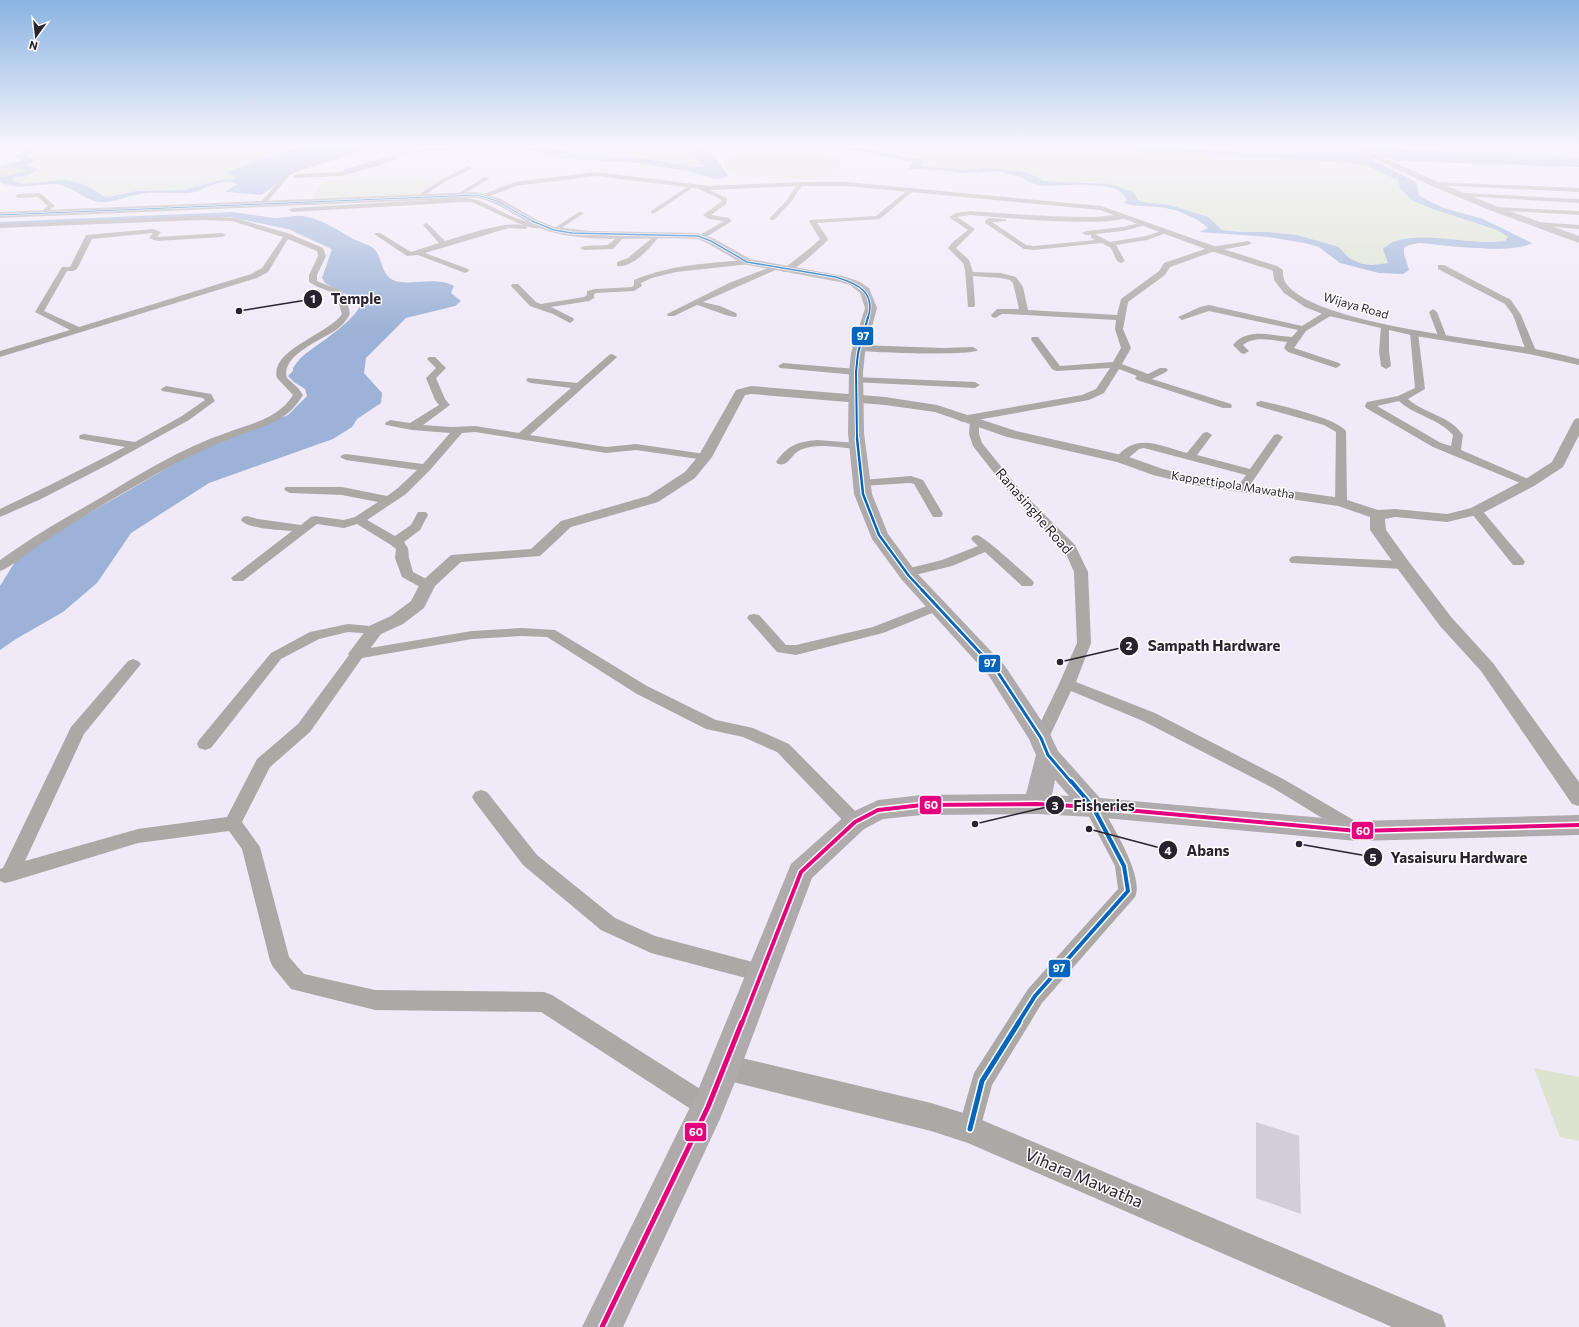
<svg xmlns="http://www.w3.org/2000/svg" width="1579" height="1327" viewBox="0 0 1579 1327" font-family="Commissioner,sans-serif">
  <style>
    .green { fill: #dce3ce }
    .forest { fill: #cbd2bb }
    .water { fill: #9cb2d6 }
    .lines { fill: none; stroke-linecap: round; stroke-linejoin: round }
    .stream { stroke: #9cb2d6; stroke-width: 2 }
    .canal { fill: #9cb2d6; fill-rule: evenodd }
    .river { fill: #9cb2d6; fill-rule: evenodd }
    .building { fill: #d3ccda }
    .minor { fill: #aca8a6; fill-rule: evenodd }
    .tertiary { fill: #aca8a6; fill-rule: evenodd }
    .primary { fill: #afaaac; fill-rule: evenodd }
    .bus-1-far6-casing { stroke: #fff; stroke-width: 2 }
    .bus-1-far5-casing { stroke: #fff; stroke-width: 3 }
    .bus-1-far4-casing { stroke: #fff; stroke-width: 4 }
    .bus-1-far3-casing { stroke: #fff; stroke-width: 5 }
    .bus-1-far2-casing { stroke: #fff; stroke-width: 6 }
    .bus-1-far1-casing { stroke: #fff; stroke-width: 7 }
    .bus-1-casing { stroke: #fff; stroke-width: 8 }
    .bus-2-far1-casing { stroke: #fff; stroke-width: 7 }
    .bus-2-casing { stroke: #fff; stroke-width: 8 }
    .bus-1-far6 { stroke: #0065bd; stroke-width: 1 }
    .bus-1-far5 { stroke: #0065bd; stroke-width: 1.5 }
    .bus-1-far4 { stroke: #0065bd; stroke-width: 2 }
    .bus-1-far3 { stroke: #0065bd; stroke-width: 2.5 }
    .bus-1-far2 { stroke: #0065bd; stroke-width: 3 }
    .bus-1-far1 { stroke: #0065bd; stroke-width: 4 }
    .bus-1 { stroke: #0065bd; stroke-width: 5 }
    .bus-2-far1 { stroke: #e5007d; stroke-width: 4 }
    .bus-2 { stroke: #e5007d; stroke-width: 5 }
    .labels { text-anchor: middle; stroke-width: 3; stroke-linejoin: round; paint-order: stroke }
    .far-street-label { font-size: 12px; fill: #28232f; stroke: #fff }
    .street-label { font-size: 14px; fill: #28232f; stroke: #fff }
    .near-street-label { font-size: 17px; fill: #28232f; stroke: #fff }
    .leader { fill: none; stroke: #28232f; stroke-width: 1.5 }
    .callout-dot { fill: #28232f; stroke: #fff; stroke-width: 1.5 }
    .mark-label { font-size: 12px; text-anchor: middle; font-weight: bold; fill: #fff }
    .callout-label { font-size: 15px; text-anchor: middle; font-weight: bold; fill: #28232f; stroke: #fff; stroke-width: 3; stroke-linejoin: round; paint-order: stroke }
    .line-badge { stroke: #fff; stroke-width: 1.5 }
    .badge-label { font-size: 11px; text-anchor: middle; font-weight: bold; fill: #fff }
  </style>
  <rect width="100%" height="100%" fill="#f0e9f8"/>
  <path class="green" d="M56,146h249l-10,2 -68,24 11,6 -18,2 -35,10 -48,1 -32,6c-14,-9 -27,-16 -44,-17 -13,0 -38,8 -49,1v-3l13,-2 12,-8 -12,-2 7,-3 -5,-8 10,-4 -6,-2z
    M530,146h174l-8,3v10l8,6 -2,2h-8l-54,-9 -57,-3 -37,-8z
    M833,146h199l310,16 23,3 33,15 2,8 11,12 22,9 64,21 11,7 -3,4 -14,2 -74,-5 -22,3 -7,22 -15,2 -11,-1 -13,-6 -10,-11 -42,-12 -29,-3h-28l-18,-2 -14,-13 -38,-12 -27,-3 -34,-18 -65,-3 -17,-9 -50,-4 -12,2 -45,-4 3,-5 -65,-13z
    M1392,146h187v11l-177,-7z
    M783,147l40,4 18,8 -2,7 -9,8 -22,4 -21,1 -51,-4 -12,-8 1,-7c17,-12 38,-12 58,-13z
    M383,176l57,4 -19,13 -4,2 -99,4 -5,-2 8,-15z
    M1534,1068l45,9v64l-19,-4z"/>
  <path class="forest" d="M0,168l26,1v2l-18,5 -8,1z"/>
  <path class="water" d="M27,146h29l-24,3 5,2 -10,5 6,2 1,3 -8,5 11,2 1,2 -13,6 -12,1 2,1 -3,3 11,3 40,-4 17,3 11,5 14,9h4l28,-6 48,-1 35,-10 17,-2 -11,-6 69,-24 10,-2h65l-79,25 -22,19 -8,5 -34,-3 -1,-1 12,-7c-17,-9 -33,8 -50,9 -16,1 -32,-2 -48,1 -13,2 -25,8 -39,8 -17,-1 -30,-18 -47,-18 -19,0 -37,7 -54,-2v-5l8,-1 18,-5v-2l-26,-1v-2l21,-5 1,-1 -10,-3 12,-5 -6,-3z
    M446,146l100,1 37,8 57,3 54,9h8l2,-2 -8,-6 -2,-5 2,-5 8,-3h17l-9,3 -3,4 10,9 10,15 -13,2 -28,-8 -49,-8 -81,-5 -32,-9 -34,-1 -75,3z
    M815,146l43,2 66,12 -4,5 7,2 38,3 19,-2 36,3 11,3 13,7 65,3 24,8 5,8 5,2 27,3 38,12 14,13 18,2h28l29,3 42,12 10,11 13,6 11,1 15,-2 -5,-14c4,-3 8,-7 13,-8 34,-10 74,5 109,0l3,-4 -11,-7 -64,-21 -22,-9 -11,-12 -2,-8 -33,-15 -23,-3 -310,-16h120l92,6h114l58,30 3,13 8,5 17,8 39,11 49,24c-21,12 -86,2 -113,0l-10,2 -5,3v6l5,16 -6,4 -24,-1 -39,-10 -21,-16 -14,-4 -36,-6 -70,-5 9,-4c-12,-11 -32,-19 -49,-21 -12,-1 -23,0 -35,-4l3,-3c-2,-4 -7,-9 -11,-11 -19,-7 -55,-2 -77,-4l-10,-3 -6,-4 -21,-6h-28l-10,1 -24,-3 -31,-1 2,-7 -53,-11z
    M1367,146h25l10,4 177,7v8l-68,-3 -115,-3z
    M233,212c14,2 29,5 43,6 9,0 19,-3 27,-2 18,3 35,14 50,23 6,3 15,5 20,9 9,7 7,23 18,31 15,9 43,-4 63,7l-3,7 10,8 -6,5 -49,12 -40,40 -2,15 18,20 -1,10 -24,16 -5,8 -19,12 -124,44 -78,50 -34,50 -34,29 -47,27 -16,11v-64l18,-29 26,-18 148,-85 25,-13 71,-26 19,-19 -2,-7 -11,-7 -6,-6 5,-5v-3c3,-4 6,-9 10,-12 14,-12 55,-36 58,-54l-36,-19 -3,-5 10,-29 -44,-20 -58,-12 -230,9v-4z"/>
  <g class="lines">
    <path class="stream" d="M345,170l62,-17 16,-2"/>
    <path class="canal" d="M1389,154l8,3 182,6v4l-183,-6 -8,-3 -47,1 -3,-2 3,-2z"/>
    <path class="river" d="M1362,146h14l17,8 2,2 -2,2h-8l-22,-10z"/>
  </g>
  <path class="building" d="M1256,1122l43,14 2,78 -45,-16z"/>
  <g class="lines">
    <path class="minor" d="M370,146h9l-75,23 -14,6 -25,29 -5,-1 26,-30 14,-6z
      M1225,146h47l-3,2 -23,2z
      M395,157l2,1v2l-55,16 -47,2 -3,-2 3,-2 47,-2z
      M469,166l3,2 -1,1 -25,12 -24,16 -5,-1 25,-17z
      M485,177l5,1 -28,17 -5,-1z
      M1435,182l144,6v4l-146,-7v-2z
      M798,183l5,1 -12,18 -17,18h-4v-2l17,-18z
      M690,185l5,1 -40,27h-4v-2z
      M697,186h4l26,12 -1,6 -15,11 18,3 3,3 -29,18h-3v-4l24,-14 -15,-2 -6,-4 18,-13 1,-2 -25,-12z
      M908,190l5,1 -33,28 -63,4 11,16 -1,2c-8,7 -33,33 -44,31l-1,-2 27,-21 11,-10 -11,-18 1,-1 66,-4z
      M40,193l15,13 -14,10 -3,-2 10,-8 -10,-9 -20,1 -3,-2 3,-2z
      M1464,193l115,6v4l-117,-7v-2z
      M464,198l14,2 35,17 29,10c-9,7 -54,-19 -66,-23 -3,-2 -8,-2 -12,-2l-172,10 -3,-2 3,-2z
      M1495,207l84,4v4l-86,-5v-2z
      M970,211c41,3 82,6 123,6 8,0 28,-4 33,0 -13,11 -132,0 -156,-2l-13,2 18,12 -19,19 13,12 4,12 28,1 15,4 7,10 5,23 89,5 4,-16 38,-28 5,-8 47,-16 37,-6 4,2 -4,2 -33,6 -45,16 -5,8 -37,27 -5,27 8,19 -9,16 26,10 12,-6h6l2,2 -2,2 -14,7 79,25 1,2 -1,2h-8l-86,-28 -2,-2 2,-2 -18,-7 -15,24 -15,7 -112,20 2,2v12l3,9 38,47 55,55 13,27 3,71 -15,39 79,31 130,67 77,45 3,5 -3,5 -6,2 -6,-2 -77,-47 -130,-67 -72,-30 -24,51 -6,2 -6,-2 -2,-4 26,-54 18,-41 -3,-71 -10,-23 -52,-53 -39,-50 -4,-12 1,-13 -8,1 -5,-3 5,-3 120,-21 14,-6 14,-21 -54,3 -4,-2 -20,-28 -1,-2 1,-2h6l22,29 53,-4 8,-14 -6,-19 1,-9 -108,-6h-6l-7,4 -3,-1 -1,-2 6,-6h22l-6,-26 -3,-3 -9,-2 -28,-2 2,29 -1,2h-6l-3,-37 -2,-7 -15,-15 6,-7 14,-11 -19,-13 7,-4z
      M579,212l5,1 -27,18h-4v-2z
      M201,216l34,2 55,16 33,14 3,8 -9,19v6c23,11 28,3 33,33 -4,7 -8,12 -14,16 -15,10 -56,26 -49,48l11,10 5,7c-17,29 -42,31 -71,43 -19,7 -37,16 -55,25 -45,24 -89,50 -132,78 -10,6 -36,28 -45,30v-11l16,-11c27,-19 57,-35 86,-52 39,-24 80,-49 124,-64 24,-9 52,-14 67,-38l-16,-17c-8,-28 52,-44 65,-64l-6,-20 -18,-7 -9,-5v-7l9,-19 -1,-5 -29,-12 -20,33 -11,6 -257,79v-6l70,-21 -35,-18 27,-45h8l16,-32 67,-6 8,3 -4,5 65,-4 4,2 -4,2 -65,4 -8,-3 4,-5 -61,6 -15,30 -4,2h-6l-23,40 35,16 172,-53 11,-6 21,-31 -51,-16 -31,-1 -201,8v-4z
      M989,218l17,1v2l-14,1 34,23 8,1 61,-6 -4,-2v-3h-5l-4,-2 4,-2 37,-4 21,-5 3,2 -1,1 -23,6 -28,3 15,8 36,-6 19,-6 4,2 -22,8 -31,5 9,16 -4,2 -4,-2 -6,-13 -9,-5 -68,7 -10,-1 -39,-26v-2z
      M1536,222l43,3v4l-45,-4 -1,-1z
      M426,223l2,1 17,17c17,-5 70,-24 83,-14l-3,2 -16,-1 -84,25 43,16 1,2 -4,2 -47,-18 -11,1 -33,-22 2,-1h4l31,19 28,-9 -16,-18z
      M622,233l4,2 -13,14 -29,1 -4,-2 4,-2 24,-1z
      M658,233l4,2 -2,1c-10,11 -26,32 -43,30v-4l11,-4z
      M747,260h3v4l-74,8 -24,6 -11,5 1,3 -8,5 -38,2 -2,1v4l-5,3 -38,6 22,11 1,2 -4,3 -17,-9 -23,-8 -19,-20 1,-2h6l18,18 5,2 43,-7 3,-2v-4l8,-2 37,-2 2,-2v-5c36,-15 74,-17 113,-20z
      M1438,265h6l67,35 10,15 15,36 -2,2 -3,1 -5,-3 -13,-36 -8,-11 -67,-35z
      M773,266h3l4,2 -77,34 17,4 16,7 1,2 -1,2c-5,1 -31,-10 -39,-12l-23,11h-6l-1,-2 62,-31z
      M1209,305l93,21 24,-15h6l1,2 -1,2 -26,16 -12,17 45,15 2,2 -5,3 -48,-16 -4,-4 3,-6c-14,-1 -32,-7 -44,3l6,6 -5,3 -3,-1 -8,-8c14,-18 40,-9 59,-8l6,-7 -89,-19 -27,9 -4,-3 22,-10z
      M1433,309l4,3 10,26 -1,2h-6l-1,-2 -10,-26z
      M1385,324l4,3v24l2,15 -5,3 -5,-3 -2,-15 2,-24z
      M1414,330l4,3 7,56 -17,10c17,15 41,16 55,36l-2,15 72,31 2,2 -2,2h-8l-92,-38 -67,-39 -1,-2 2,-4 31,-6 17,-8 -5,-55zM1399,401c16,15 39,17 54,34l-2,11 -10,-3 -64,-37z
      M859,345l84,3 30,-1 5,3c-6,6 -109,3 -122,0l-2,-2z
      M612,354l5,3 -2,2 -85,76 76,12 30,-3 69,10 4,1 2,2 -2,2 -4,1 -69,-10 -30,3 -131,-21 -13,1 -32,37 -24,24 -39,26 28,16 16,-11 7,-13h8l2,3 -8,15 -16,12 4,6 1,10 4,14 19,10 2,3 -2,3h-10l-20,-11 -7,-19 1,-9 -5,-4 -34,-21 -13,4 -27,-4 -74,57h-10l-2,-3 61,-47c-11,-1 -45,-2 -51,-11l2,-3 4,-1 11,3 43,6 10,-8 4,-1 29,4 11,-3 23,-15 -36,-7 -52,-2 -4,-2 -2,-2 2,-2h56l45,9 11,-8 19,-18 -71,-10 -6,-3 2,-2 4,-1 77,10 27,-31 -38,-3 -26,-5 -1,-2 5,-3 20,3 29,-18 -4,-5 -9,-22 10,-10 -9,-9 2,-2h6l11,11 -10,10 9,21 5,6 -27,20 28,2 24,-1 44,7 52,-45 -40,-5 -3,-1 -2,-2 2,-2 49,5 32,-28z
      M783,363l73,6 5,3 -5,3 -76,-7 -2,-2z
      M855,377l120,5 5,3 -5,3 -123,-6 -2,-2 2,-2z
      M166,386l45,8 4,7 -26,19 -78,43 -70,36 -41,18v-8l50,-24 75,-38 -45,-8 -1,-2 1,-2 4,-1 51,8 47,-26 23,-16 -2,-2 -41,-7 -1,-2z
      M1261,401c18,4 75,17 85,30l1,71 -2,3h-8l-2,-3 1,-70 -12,-7 -67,-19 -1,-2 1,-2z
      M1207,432l5,3 -15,20 53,14 24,-34 4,-1 5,3 -37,54h-8l-2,-2 10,-14 -102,-27 -5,1 -14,12h-8l-2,-2c21,-28 45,-13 72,-6l16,-20z
      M817,440l40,3 5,3 -5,3c-17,-1 -41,-7 -57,1 -9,4 -11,17 -22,14l-2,-2c12,-17 21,-20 41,-22z
      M911,476l12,4 20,34 -2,3h-8l-19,-33 -4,-1 -48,3 -4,-1 -2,-2 2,-2 4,-1z
      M1476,507l4,1 43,51 2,3 -2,3h-10l-41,-51 -2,-3 2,-3z
      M977,535c10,3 44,36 55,45l2,3 -2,3h-10l-37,-34 -33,14 -45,11 -5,-1 -2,-3 2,-3 40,-10 36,-14 -7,-7 2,-3z
      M1296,556l107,5 5,1 2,3 -2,3 -5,1 -112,-6 -2,-3 2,-3z
      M937,602l5,1 2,3 -2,3 -59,24 -87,22 -19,-3 -30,-34 2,-3 5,-1 5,1 27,30h10l77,-18z
      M348,624l32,3 2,3 -2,3 -5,1 -27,-2 -29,7 -38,20 -70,89 -6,2 -6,-2 -2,-4 2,-4 72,-87 39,-21z
      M522,628l33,2 92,56 69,34 37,8 36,16 72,73 3,5 -3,5 -6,2 -6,-2 -72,-75 -34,-15 -37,-8 -69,-35 -90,-57 -25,-1 -50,3 -110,19 -52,74 -40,35 -28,55 18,25 29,110 15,17 71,16 169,2 8,3 164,104 4,8 -4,8 -8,4 -8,-4 -159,-103 -166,-2 -84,-21 -18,-22 -3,-6 -28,-112 -13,-18 -91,12 -128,39 -5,1 -5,-2v-12l3,-1 68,-141 57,-66 5,-2 5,2 3,3 -57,70 -59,127 113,-32 89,-12 30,-58 41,-35 54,-73 120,-20z
      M481,790l6,2 50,63 78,63 40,18 113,30 3,7 -3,7 -7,2 -110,-29 -50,-23 -78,-65 -48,-63 -3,-5 3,-5z
      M1093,800l6,2c11,20 46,74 36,95l-93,106 -50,82 -14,52 -8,4 -8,-4 -4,-8 16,-56 54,-84 90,-100 -3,-23 -31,-59 3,-5z"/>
    <path class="tertiary" d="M596,172l114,14 90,-4h47l254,24 116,41 60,19 6,4c0,4 0,8 2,12 24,39 179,55 225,63 23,3 46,8 69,14v6l-50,-11 -114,-18 -90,-21 -20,-8 -21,-14 -10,-13 -1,-9 -2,-1 -60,-19 -111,-41 -253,-24h-47l-90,4 -114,-14 -80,10 -28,11h-6l-1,-2 34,-13z
      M751,386l134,11 52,8 79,26 110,25 37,13 31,8 147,21 37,12 17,-1 52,5 24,-6 53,-28 28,-18 21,-40 2,-3 4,-1v17l-16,32 -29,19 -53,28 -34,8 -52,-5 -10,2 1,11 23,32 43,56 41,45 86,119v24l-7,-2 -91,-133 -41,-45 -43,-58 -27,-38v-13l-32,-11 -144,-21 -41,-10 -36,-13 -110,-25 -72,-25 -50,-7 -134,-11 -6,1 -33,62 -17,21 -37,24 -87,25 -31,29 -79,6 -26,24 -11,22 -21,16 -22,10 -18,24 -6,2 -6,-2 -3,-4 21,-28 22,-10 20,-15 10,-19 30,-27 80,-6 30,-28 87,-25 37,-24 14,-17 37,-65z
      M725,1054l206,49 39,12 472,200 4,12h-54l-424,-184 -37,-12 -206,-51 -10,-4 -3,-9 3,-9z"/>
    <path class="primary" d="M1348,146h10l80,36 60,25 81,29v7l-87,-32 -60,-25z
      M477,192l24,7 36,21 18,7 35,4 108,2 17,6 35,20 93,17 15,5 11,7 8,20 -12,45 -2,19 1,61 8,61 16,40 28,38 89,94 44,66 9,19 42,47 257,23 222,-6v20l-222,6 -264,-24 -56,-3 -115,1 -39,4 -19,10 -52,49 -71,189 -21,52 -97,208h-41l114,-232 95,-231 55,-49 32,-15 44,-5 104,-1 10,-39 -7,-16 -40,-63 -87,-96 -30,-41 -18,-45 -6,-61 1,-61 2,-19 14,-45 -5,-15 -10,-8 -10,-3 -97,-18 -36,-21 -10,-4c-45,-3 -103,5 -146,-7 -27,-7 -47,-29 -74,-34l-477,20v-6zM1055,780l14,16 -17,-1z"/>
    <defs>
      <path id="bus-1-far6" d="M0,215l477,-20 20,6 37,21"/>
      <path id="bus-1-far5" d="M532,221l22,9 18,3 126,3 13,5 36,21 89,15c22,7 40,15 32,41"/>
      <path id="bus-1-far4" d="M857,439l-1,-67 2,-19 10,-36"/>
      <path id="bus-1-far3" d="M857,438l6,56 16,41 30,41 14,15"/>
      <path id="bus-1-far2" d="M922,590l75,81 44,67 7,17 23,27"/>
      <path id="bus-1-far1" d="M1018,1023l17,-27 93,-105 -4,-25 -31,-59 -22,-26"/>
      <path id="bus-1" d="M970,1129l12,-48 37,-59"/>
      <path id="bus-2-far1" d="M742,1023l59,-151 54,-50 23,-12 44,-5 115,-1 56,3 264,24 222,-6"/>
      <path id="bus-2" d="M602,1327l106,-220 34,-85"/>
    </defs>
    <use href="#bus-1-far6" class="bus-1-far6-casing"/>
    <use href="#bus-1-far5" class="bus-1-far5-casing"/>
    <use href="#bus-1-far4" class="bus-1-far4-casing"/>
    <use href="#bus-1-far3" class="bus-1-far3-casing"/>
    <use href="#bus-1-far2" class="bus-1-far2-casing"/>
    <use href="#bus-1-far1" class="bus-1-far1-casing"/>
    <use href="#bus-1" class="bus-1-casing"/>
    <use href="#bus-2-far1" class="bus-2-far1-casing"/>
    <use href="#bus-2" class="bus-2-casing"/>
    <use href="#bus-1-far6" class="bus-1-far6"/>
    <use href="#bus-1-far5" class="bus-1-far5"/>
    <use href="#bus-1-far4" class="bus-1-far4"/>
    <use href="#bus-1-far3" class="bus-1-far3"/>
    <use href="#bus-1-far2" class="bus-1-far2"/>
    <use href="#bus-1-far1" class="bus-1-far1"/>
    <use href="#bus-1" class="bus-1"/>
    <use href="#bus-2-far1" class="bus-2-far1"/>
    <use href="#bus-2" class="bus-2"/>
  </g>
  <linearGradient id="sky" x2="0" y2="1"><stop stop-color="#89b3e1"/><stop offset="0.44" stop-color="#f8f5fc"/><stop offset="1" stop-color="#f8f5fc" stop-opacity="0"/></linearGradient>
  <rect width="1579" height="332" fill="url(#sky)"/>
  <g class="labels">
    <g class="far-street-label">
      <text transform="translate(1356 306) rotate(16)" y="4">Wijaya Road</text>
      <text transform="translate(1233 485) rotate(9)" y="4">Kappettipola Mawatha</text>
    </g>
    <g class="street-label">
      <text transform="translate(1034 511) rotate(49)" y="5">Ranasinghe Road</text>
    </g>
    <g class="near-street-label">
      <text transform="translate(1084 1178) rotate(23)" y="6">Vihara Mawatha</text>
    </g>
  </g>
  <path class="leader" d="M239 311L313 299M1060 662L1129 646M975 824L1055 805M1089 829L1168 850M1299 844L1373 857"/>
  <g class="callout-dot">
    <circle cx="239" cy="311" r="4"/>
    <circle cx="1060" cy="662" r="4"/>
    <circle cx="975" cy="824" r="4"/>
    <circle cx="1089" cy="829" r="4"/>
    <circle cx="1299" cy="844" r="4"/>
    <circle cx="313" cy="299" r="10"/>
    <circle cx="1129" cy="646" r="10"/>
    <circle cx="1055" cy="805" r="10"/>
    <circle cx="1168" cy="850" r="10"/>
    <circle cx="1373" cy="857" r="10"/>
  </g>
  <g class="mark-label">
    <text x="313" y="303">1</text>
    <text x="1129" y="650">2</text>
    <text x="1055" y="810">3</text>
    <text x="1168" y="855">4</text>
    <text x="1373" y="862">5</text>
  </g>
  <g class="callout-label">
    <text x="356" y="304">Temple</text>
    <text x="1214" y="651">Sampath Hardware</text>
    <text x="1104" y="811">Fisheries</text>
    <text x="1208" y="856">Abans</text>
    <text x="1459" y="863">Yasaisuru Hardware</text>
  </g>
  <g class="line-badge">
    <rect x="851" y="326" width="23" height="20" rx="4" fill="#0065bd"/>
    <rect x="978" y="654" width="23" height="19" rx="4" fill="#0065bd"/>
    <rect x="919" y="795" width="23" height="20" rx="4" fill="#e5007d"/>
    <rect x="1351" y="821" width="23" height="19" rx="4" fill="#e5007d"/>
    <rect x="1048" y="959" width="23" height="19" rx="4" fill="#0065bd"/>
    <rect x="684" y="1122" width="23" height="20" rx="4" fill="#e5007d"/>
  </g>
  <g class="badge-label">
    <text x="863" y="340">97</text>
    <text x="990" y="667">97</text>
    <text x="931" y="809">60</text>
    <text x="1363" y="835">60</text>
    <text x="1059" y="972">97</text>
    <text x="696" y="1136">60</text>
  </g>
  <g transform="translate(36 36) rotate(195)" stroke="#ffffff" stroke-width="3" paint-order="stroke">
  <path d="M0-3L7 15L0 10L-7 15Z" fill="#28232f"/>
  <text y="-6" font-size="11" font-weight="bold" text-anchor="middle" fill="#28232f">N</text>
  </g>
</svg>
